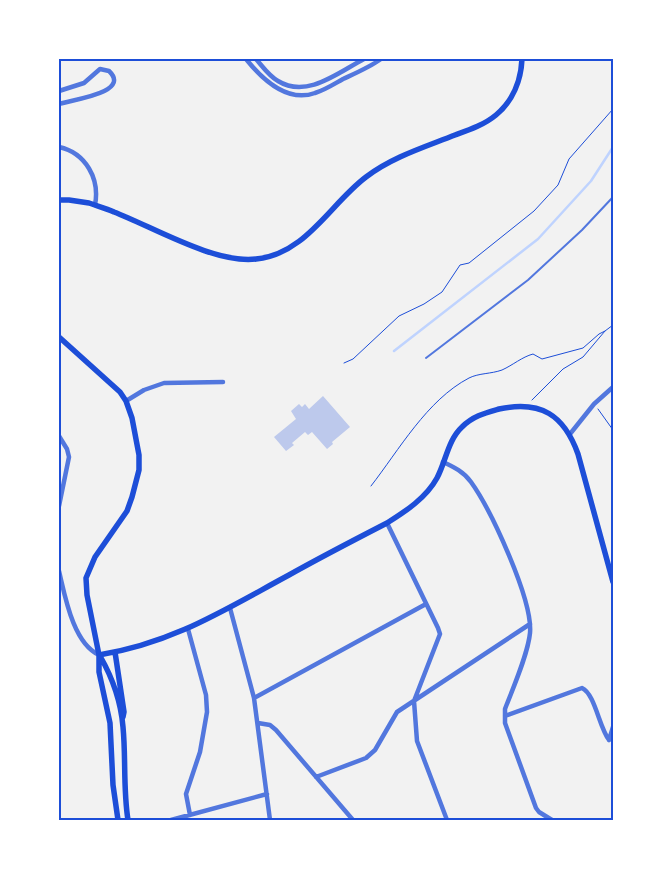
<svg xmlns="http://www.w3.org/2000/svg" width="672" height="879" viewBox="0 0 672 879" font-family="Signika,sans-serif">
  <style>
    .lines { fill: none; stroke-linecap: round; stroke-linejoin: round }
    .stream { stroke: #bfd3fe; stroke-width: 2.5 }
    .building { fill: #bdc9ec }
    .path { stroke: #1d4ed8; stroke-width: 1 }
    .service { stroke: #5277de; stroke-width: 2 }
    .minor { stroke: #5277de; stroke-width: 4.5 }
    .secondary { stroke: #1d4ed8; stroke-width: 5.5 }
    .neatline { fill: none; stroke: #1d4ed8; stroke-width: 2 }
  </style>
  <rect width="100%" height="100%" fill="#f2f2f2"/>
  <g class="lines">
    <path class="stream" d="M394,351l144,-112 53,-58 22,-34"/>
  </g>
  <path class="building" d="M323,396l27,31 -18,15 1,2 -6,5 -15,-17 -4,3 -3,-3 -13,11 2,2 -8,6 -12,-14 22,-18 -5,-8 8,-7 3,3 3,-3 4,5z"/>
  <g class="lines">
    <path class="path" d="M344,363l9,-4 46,-43 25,-12 18,-12 18,-27 9,-2 65,-52 24,-26 11,-26 44,-50
      M532,400l31,-31 20,-12 22,-26 8,-6
      M598,409l15,21
      M371,486c28,-36 56,-86 98,-108 10,-5 22,-4 33,-8 11,-5 20,-13 31,-16l9,5 41,-11 16,-14 6,-3"/>
    <path class="service" d="M426,358l102,-78 54,-50 31,-33"/>
    <path class="minor" d="M246,59c16,20 41,44 69,34 10,-3 19,-9 28,-14 13,-6 27,-12 38,-20
      M256,59c7,8 13,17 22,22 29,18 61,-9 86,-22
      M59,91l25,-8 16,-14 9,2c23,22 -39,29 -50,33
      M59,147c27,6 41,32 36,58
      M126,401l18,-11 20,-7 59,-1
      M570,434l24,-30 19,-17
      M59,436l8,13 2,8 -10,49
      M443,462c11,5 21,10 28,20 20,28 62,118 59,151 -2,21 -17,55 -25,76v14l31,85 3,4 13,8
      M387,523l51,105 2,6 -26,67 3,40 30,79
      M59,571c6,25 14,72 40,84
      M230,608l24,90 16,122
      M188,629l18,66 1,17 -7,40 -14,42 4,21
      M254,698l172,-94
      M505,716l77,-28c13,6 17,39 27,52
      M258,723l12,2 6,5 77,90
      M609,740l4,-13
      M316,777l50,-19 9,-8 22,-38 133,-88
      M171,820l96,-26"/>
    <path class="secondary" d="M59,200h10l20,3c8,3 17,5 25,9 39,15 101,52 142,47 50,-5 74,-55 110,-82 26,-20 59,-30 89,-42 14,-5 29,-10 41,-20 17,-14 25,-35 26,-56
      M59,337l61,55 6,9 6,17 7,37v15l-7,27 -5,14 -32,46 -9,21 1,17 12,60v17l11,51 3,62 5,35
      M115,652l9,60 -1,5
      M99,655c74,-12 125,-45 190,-80 32,-18 65,-35 98,-52 19,-12 39,-25 50,-45 9,-17 11,-38 25,-51 11,-11 23,-14 37,-18 42,-9 65,6 79,45l35,128
      M100,656c12,21 21,47 23,71 3,31 0,62 5,93"/>
  </g>
  <rect width="672" height="879" fill="none" stroke="#ffffff" stroke-width="120"/>
  <rect x="60" y="60" width="552" height="759" class="neatline"/>
</svg>
